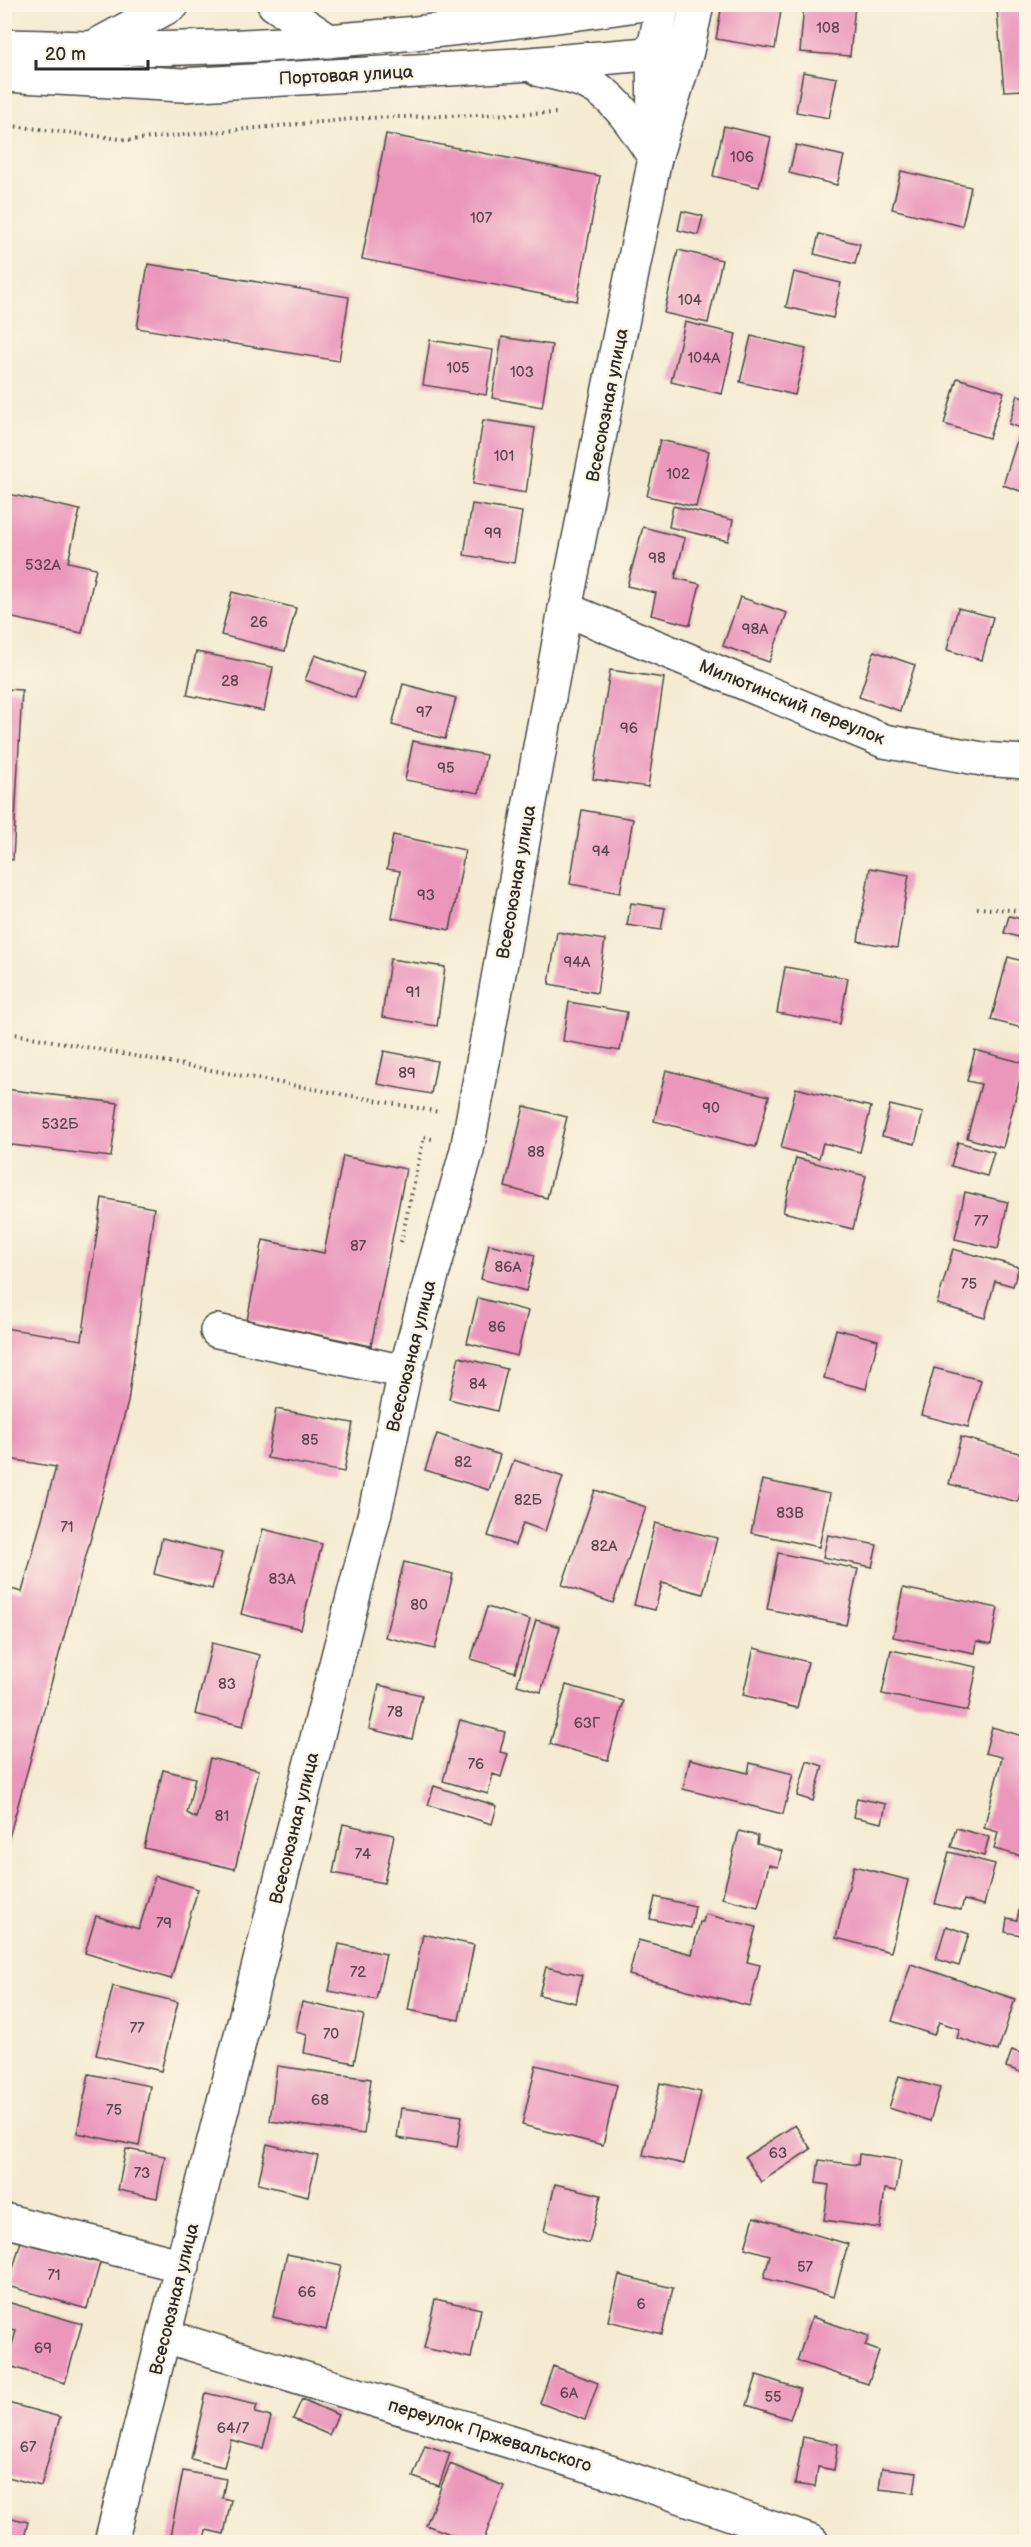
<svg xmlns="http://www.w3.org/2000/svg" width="1031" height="2547" viewBox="0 0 1031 2547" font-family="'Balsamiq Sans',sans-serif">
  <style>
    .building { fill: #eb97bc }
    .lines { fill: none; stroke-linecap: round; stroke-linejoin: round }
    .minor-casing { stroke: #494844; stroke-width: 36 }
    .major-casing { stroke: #494844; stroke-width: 36 }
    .highway-casing { stroke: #494844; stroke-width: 36 }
    .path { stroke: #494844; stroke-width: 4; stroke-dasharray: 1.5 4.5; stroke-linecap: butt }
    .minor { stroke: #fff; stroke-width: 33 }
    .major { stroke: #fff; stroke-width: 33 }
    .highway { stroke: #fff; stroke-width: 33 }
    .labels { text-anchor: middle; stroke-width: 5; stroke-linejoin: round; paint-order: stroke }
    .number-label { font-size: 15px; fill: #5b464f }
    .street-label { font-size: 18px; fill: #2b2b2b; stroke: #fcf5e5 }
  </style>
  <rect width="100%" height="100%" fill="#fcf5e5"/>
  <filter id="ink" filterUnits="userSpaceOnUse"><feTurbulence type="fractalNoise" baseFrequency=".0167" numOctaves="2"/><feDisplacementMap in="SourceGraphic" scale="12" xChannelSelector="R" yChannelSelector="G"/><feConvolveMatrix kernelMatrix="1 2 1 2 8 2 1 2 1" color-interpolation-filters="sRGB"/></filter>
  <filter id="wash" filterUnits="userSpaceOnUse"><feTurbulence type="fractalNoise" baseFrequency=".008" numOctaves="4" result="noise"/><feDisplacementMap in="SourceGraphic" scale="24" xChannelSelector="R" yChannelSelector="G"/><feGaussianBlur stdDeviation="1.35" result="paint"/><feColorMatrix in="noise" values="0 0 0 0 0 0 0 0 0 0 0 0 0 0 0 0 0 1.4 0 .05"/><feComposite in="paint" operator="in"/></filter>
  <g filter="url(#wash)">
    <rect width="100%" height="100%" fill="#f4ebd2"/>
    <g id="blocks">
      <path class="building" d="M722,4h60l-7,45 -59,-10z
        M804,4l51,1 -5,51 -50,-4z
        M1026,7v83l-22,1 -7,-81z
        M803,72l34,6 -8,40 -33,-6z
        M724,126l47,11 -12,50 -46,-11z
        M386,134l214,42 -23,125 -215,-42z
        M796,145l48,11 -7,29 -48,-12z
        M901,171l70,16 -9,39 -70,-17z
        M682,211l21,5 -5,19 -20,-5z
        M819,234l41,10 -5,20 -41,-10z
        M678,250l44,10 -14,63 -44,-10z
        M148,264l201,33 -10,64 -202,-33z
        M794,272l47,11 -8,35 -47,-11z
        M685,322l51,12 -14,60 -51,-12z
        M751,336l55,13 -11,46 -55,-13z
        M502,337l50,8 -10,62 -50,-9z
        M430,340l63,10 -7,45 -63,-10z
        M957,378l47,14 -15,46 -45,-14z
        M1018,395l8,3v95l-23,-8 18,-57 -12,-4z
        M483,420l52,8 -9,65 -53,-9z
        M660,440l49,11 -13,56 -49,-11z
        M4,493l76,17 -12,52 28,6 -14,65 -78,-17z
        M472,504l50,8 -8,51 -50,-8z
        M673,506l60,14 -5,21 -59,-14z
        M643,527l42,11 -10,40 25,6 -10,41 -39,-10 5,-22 -29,-7z
        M232,592l64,16 -11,43 -64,-16z
        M740,597l47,16 -18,49 -46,-16z
        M958,608l35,9 -11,43 -35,-10z
        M874,651l41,14 -15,46 -41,-14z
        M196,652l77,15 -9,44 -77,-16z
        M315,655l49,18 -9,25 -50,-18z
        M610,670l54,8 -16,109 -55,-8z
        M403,684l53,14 -11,41 -53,-14z
        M5,689l17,1 -9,170 -8,-1z
        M413,741l73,14 -7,38 -74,-13z
        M582,810l51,9 -13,74 -50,-9z
        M393,835l72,15 -15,80 -58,-12 8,-47 -13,-2z
        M870,868l39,7 -12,73 -39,-7z
        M631,903l34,5 -4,22 -34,-5z
        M1009,916l17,4v19l-22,-6z
        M557,932l48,8 -8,53 -48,-9z
        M1008,957l18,5v67l-35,-9z
        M390,959l55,8 -8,59 -55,-9z
        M785,967l63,11 -8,46 -63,-11z
        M569,1002l58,10 -7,39 -57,-10z
        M975,1050l49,13 -21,85 -36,-10 14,-54 -14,-3z
        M384,1051l53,10 -6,33 -54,-10z
        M666,1070l103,26 -13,51 -102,-26z
        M796,1088l75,19 -11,45 -37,-9 -4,15 -38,-10z
        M4,1089l114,14 -7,54 -107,-13z
        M890,1105l33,8 -8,31 -33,-8z
        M524,1106l43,11 -20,81 -42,-11z
        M958,1142l36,10 -7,24 -36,-10z
        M343,1156l63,13 -35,177 -124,-26 16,-80 61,13z
        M796,1158l70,18 -13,53 -70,-17z
        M965,1192l43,10 -10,47 -43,-10z
        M102,1198l52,10 -26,194 -124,454v-269l18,5 34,-125 -52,-9v-130l78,12z
        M489,1244l46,11 -9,36 -45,-12z
        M953,1249l66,18 -6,19 -18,-5 -10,37 -48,-14z
        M478,1298l50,13 -11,45 -50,-13z
        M836,1329l42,11 -12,49 -42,-11z
        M459,1357l48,12 -10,42 -48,-12z
        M934,1368l47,12 -13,47 -47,-12z
        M276,1409l77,14 -9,49 -77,-14z
        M437,1434l63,21 -11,35 -64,-20z
        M961,1437l65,18v15l-8,32 -69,-18z
        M514,1460l49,17 -18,54 -22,-8 -8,22 -27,-9z
        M762,1480l68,14 -11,53 -68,-14z
        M595,1490l51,17 -33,96 -51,-18z
        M655,1523l62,15 -14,56 -41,-11 -7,27 -21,-5z
        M263,1529l59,15 -21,85 -60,-15z
        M828,1535l49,10 -5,22 -49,-10z
        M162,1538l60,15 -10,36 -58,-15z
        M778,1553l80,16 -12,56 -79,-16z
        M404,1562l49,12 -18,75 -50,-12z
        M903,1588l95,20 -7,36 -14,-3 -2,12 -82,-16z
        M487,1607l43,13 -15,52 -44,-13z
        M536,1620l24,7 -19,65 -24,-7z
        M212,1643l48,12 -17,71 -48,-12z
        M754,1648l54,14 -11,46 -54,-13z
        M891,1650l86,17 -9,44 -86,-17z
        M379,1685l43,10 -10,44 -43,-10z
        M566,1685l58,16 -16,59 -58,-16z
        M460,1720l45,12 -5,20 8,2 -7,23 -8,-3 -5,20 -45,-13z
        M992,1727l34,10v112l-1,8 -31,-8 4,-17 -14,-4 18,-71 -17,-4z
        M210,1758l49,12 -24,99 -91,-21 19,-78 32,8 -8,35 9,5z
        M690,1759l58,14 2,-10 43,11 -10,40 -100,-25z
        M807,1761l16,5 -10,35 -16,-5z
        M434,1786l63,20 -5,18 -64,-19z
        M857,1798l29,6 -4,19 -29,-6z
        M343,1824l51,11 -10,48 -51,-10z
        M956,1828l33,9 -5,19 -33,-9z
        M739,1831l19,5 -1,8 25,7 -4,16 -9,-2 -11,42 -36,-9z
        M949,1852l46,12 -11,41 -20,-5 -3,10 -26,-6z
        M854,1866l54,14 -17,72 -55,-14z
        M155,1876l43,13 -27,90 -86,-26 11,-37 43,13z
        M655,1897l40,9 -4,22 -41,-9z
        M1021,1901l5,1v34l-21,-4 2,-14 10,2z
        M705,1914l51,13 -9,35 13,3 -10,41 -121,-31 9,-35 54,14 8,-32h3z
        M946,1926l23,8 -10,32 -23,-7z
        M423,1934l51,11 -15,75 -51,-10z
        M339,1944l47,10 -10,46 -47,-9z
        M911,1964l104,35 -17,52 -41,-13 3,-9 -21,-7 -5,13 -42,-14z
        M546,1967l36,8 -6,28 -37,-8z
        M113,1986l65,16 -17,69 -65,-16z
        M302,2002l62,13 -10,48 -50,-10 3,-18 -11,-3z
        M1012,2050l14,5v19l-20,-7z
        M536,2065l81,20 -14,60 -81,-20z
        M277,2066l94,13 -7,55 -94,-13z
        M89,2074l61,12 -11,60 -62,-13z
        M899,2076l41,12 -10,33 -41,-13z
        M660,2083l41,9 -17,72 -41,-9z
        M401,2108l61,8 -5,31 -60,-9z
        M795,2125l16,24 -50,33 -16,-25z
        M267,2144l51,12 -10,40 -50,-12z
        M126,2149l39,7 -8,42 -39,-8z
        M859,2154l42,6 -5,31 -11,-2 -5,39 -56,-8 5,-35 -13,-2 3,-23 39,5z
        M555,2184l46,11 -12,48 -45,-12z
        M754,2217l94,27 -14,53 -70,-19 6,-23 -25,-7z
        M21,2241l79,22 -13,46 -79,-23z
        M287,2254l54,12 -15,64 -53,-13z
        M619,2275l54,13 -11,46 -54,-13z
        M435,2299l46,10 -10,49 -47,-10z
        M4,2301l78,23 -17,59 -59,-18 10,-34 -12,-3z
        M812,2317l57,19 -4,10 14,5 -11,33 -71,-23z
        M553,2366l45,17 -13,37 -45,-17z
        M757,2375l43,14 -10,30 -43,-14z
        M206,2393l51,12 -2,8 16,4 -8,31 -32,-8 -7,27 -33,-8z
        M302,2399l36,16 -9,20 -36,-16z
        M4,2402l56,15 -19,69 -37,-10z
        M803,2437l35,7 -4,26 -16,-3 -3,20 -20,-3z
        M425,2445l25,8 -11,33 -26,-9z
        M450,2464l54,22 -21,56h-11l-46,-17z
        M882,2468l35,4 -3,21 -35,-4z
        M183,2471l43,8 -4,19 9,2 -7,34 -18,-4 -2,9 -7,-1 -1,4 -27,-1z
        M4,2516l24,6 -5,20h-19z"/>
    </g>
  </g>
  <g filter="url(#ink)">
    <use href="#blocks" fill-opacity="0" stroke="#494844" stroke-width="1.5"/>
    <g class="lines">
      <defs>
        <path id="minor" d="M274,4l55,37
          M92,48l81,-44
          M565,609l319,132 98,18 44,3
          M217,1331l188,41
          M4,2220l179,46
          M165,2336l445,136 202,70"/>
        <path id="major" d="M4,46c60,1 119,4 178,2 155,-3 309,-22 462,-44
          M540,70c19,4 42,8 58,19 24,16 42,46 57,69
          M4,75l178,10 336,-20 164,-14"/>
        <path id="highway" d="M654,126l-1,-73 10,-49
          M111,2542l264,-1030 30,-140 62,-222 98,-541 90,-451 32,-107 10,-47"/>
      </defs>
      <use href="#minor" class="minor-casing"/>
      <use href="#major" class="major-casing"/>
      <use href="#highway" class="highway-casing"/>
      <path class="path" d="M4,125l126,15 233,-22 194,-5
        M977,908l49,3
        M4,1032l435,80
        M401,1242l23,-105 8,2"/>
      <use href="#minor" class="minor"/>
      <use href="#major" class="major"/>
      <use href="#highway" class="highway"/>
    </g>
  </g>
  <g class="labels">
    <g class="number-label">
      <text x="828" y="33">108</text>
      <text x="742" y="162">106</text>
      <text x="481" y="223">107</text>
      <text x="690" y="305">104</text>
      <text x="704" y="363">104А</text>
      <text x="458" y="373">105</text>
      <text x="522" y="377">103</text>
      <text x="504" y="461">101</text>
      <text x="678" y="479">102</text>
      <text x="493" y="538">99</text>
      <text x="657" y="563">98</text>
      <text x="43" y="570">532А</text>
      <text x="259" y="627">26</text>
      <text x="755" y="634">98А</text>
      <text x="230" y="686">28</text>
      <text x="424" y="717">97</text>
      <text x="629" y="733">96</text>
      <text x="446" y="773">95</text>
      <text x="601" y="856">94</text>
      <text x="426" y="900">93</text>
      <text x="577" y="967">94А</text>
      <text x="413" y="997">91</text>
      <text x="407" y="1078">89</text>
      <text x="711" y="1113">90</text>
      <text x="60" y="1129">532Б</text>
      <text x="536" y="1157">88</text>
      <text x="981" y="1226">77</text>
      <text x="358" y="1251">87</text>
      <text x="508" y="1272">86А</text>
      <text x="969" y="1289">75</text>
      <text x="497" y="1332">86</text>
      <text x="478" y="1389">84</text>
      <text x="310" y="1445">85</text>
      <text x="463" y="1467">82</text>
      <text x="528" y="1505">82Б</text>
      <text x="790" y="1518">83В</text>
      <text x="67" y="1532">71</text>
      <text x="604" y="1551">82А</text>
      <text x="282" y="1584">83А</text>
      <text x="419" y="1610">80</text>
      <text x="227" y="1689">83</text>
      <text x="395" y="1717">78</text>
      <text x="587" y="1728">63Г</text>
      <text x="476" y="1769">76</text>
      <text x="222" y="1821">81</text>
      <text x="363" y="1859">74</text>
      <text x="164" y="1928">79</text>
      <text x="358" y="1977">72</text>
      <text x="137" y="2033">77</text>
      <text x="331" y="2039">70</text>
      <text x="320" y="2105">68</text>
      <text x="114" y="2115">75</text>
      <text x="778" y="2158">63</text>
      <text x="142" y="2178">73</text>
      <text x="805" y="2272">57</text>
      <text x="54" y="2280">71</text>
      <text x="307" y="2297">66</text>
      <text x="641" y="2309">6</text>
      <text x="43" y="2353">69</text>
      <text x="569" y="2398">6А</text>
      <text x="773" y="2402">55</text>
      <text x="233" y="2433">64/7</text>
      <text x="28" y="2452">67</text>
    </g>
    <g class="street-label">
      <text transform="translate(346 75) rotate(-3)" y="6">Портовая улица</text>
      <text transform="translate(607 405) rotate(-79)" y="6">Всесоюзная улица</text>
      <text transform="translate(792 702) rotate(22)" y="6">Милютинский переулок</text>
      <text transform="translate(516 882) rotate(-80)" y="6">Всесоюзная улица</text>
      <text transform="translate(411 1356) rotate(-76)" y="6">Всесоюзная улица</text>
      <text transform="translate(294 1828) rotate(-76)" y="6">Всесоюзная улица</text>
      <text transform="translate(174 2299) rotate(-76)" y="6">Всесоюзная улица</text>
      <text transform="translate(490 2435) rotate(17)" y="6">переулок Пржевальского</text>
    </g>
  </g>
  <rect width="1031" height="2547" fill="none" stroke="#fcf5e5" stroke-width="24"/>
  <path d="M36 60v9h112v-9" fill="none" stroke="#2b2b2b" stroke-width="3"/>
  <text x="45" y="60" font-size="18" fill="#2b2b2b" stroke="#fcf5e5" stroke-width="4.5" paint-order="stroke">20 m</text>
</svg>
